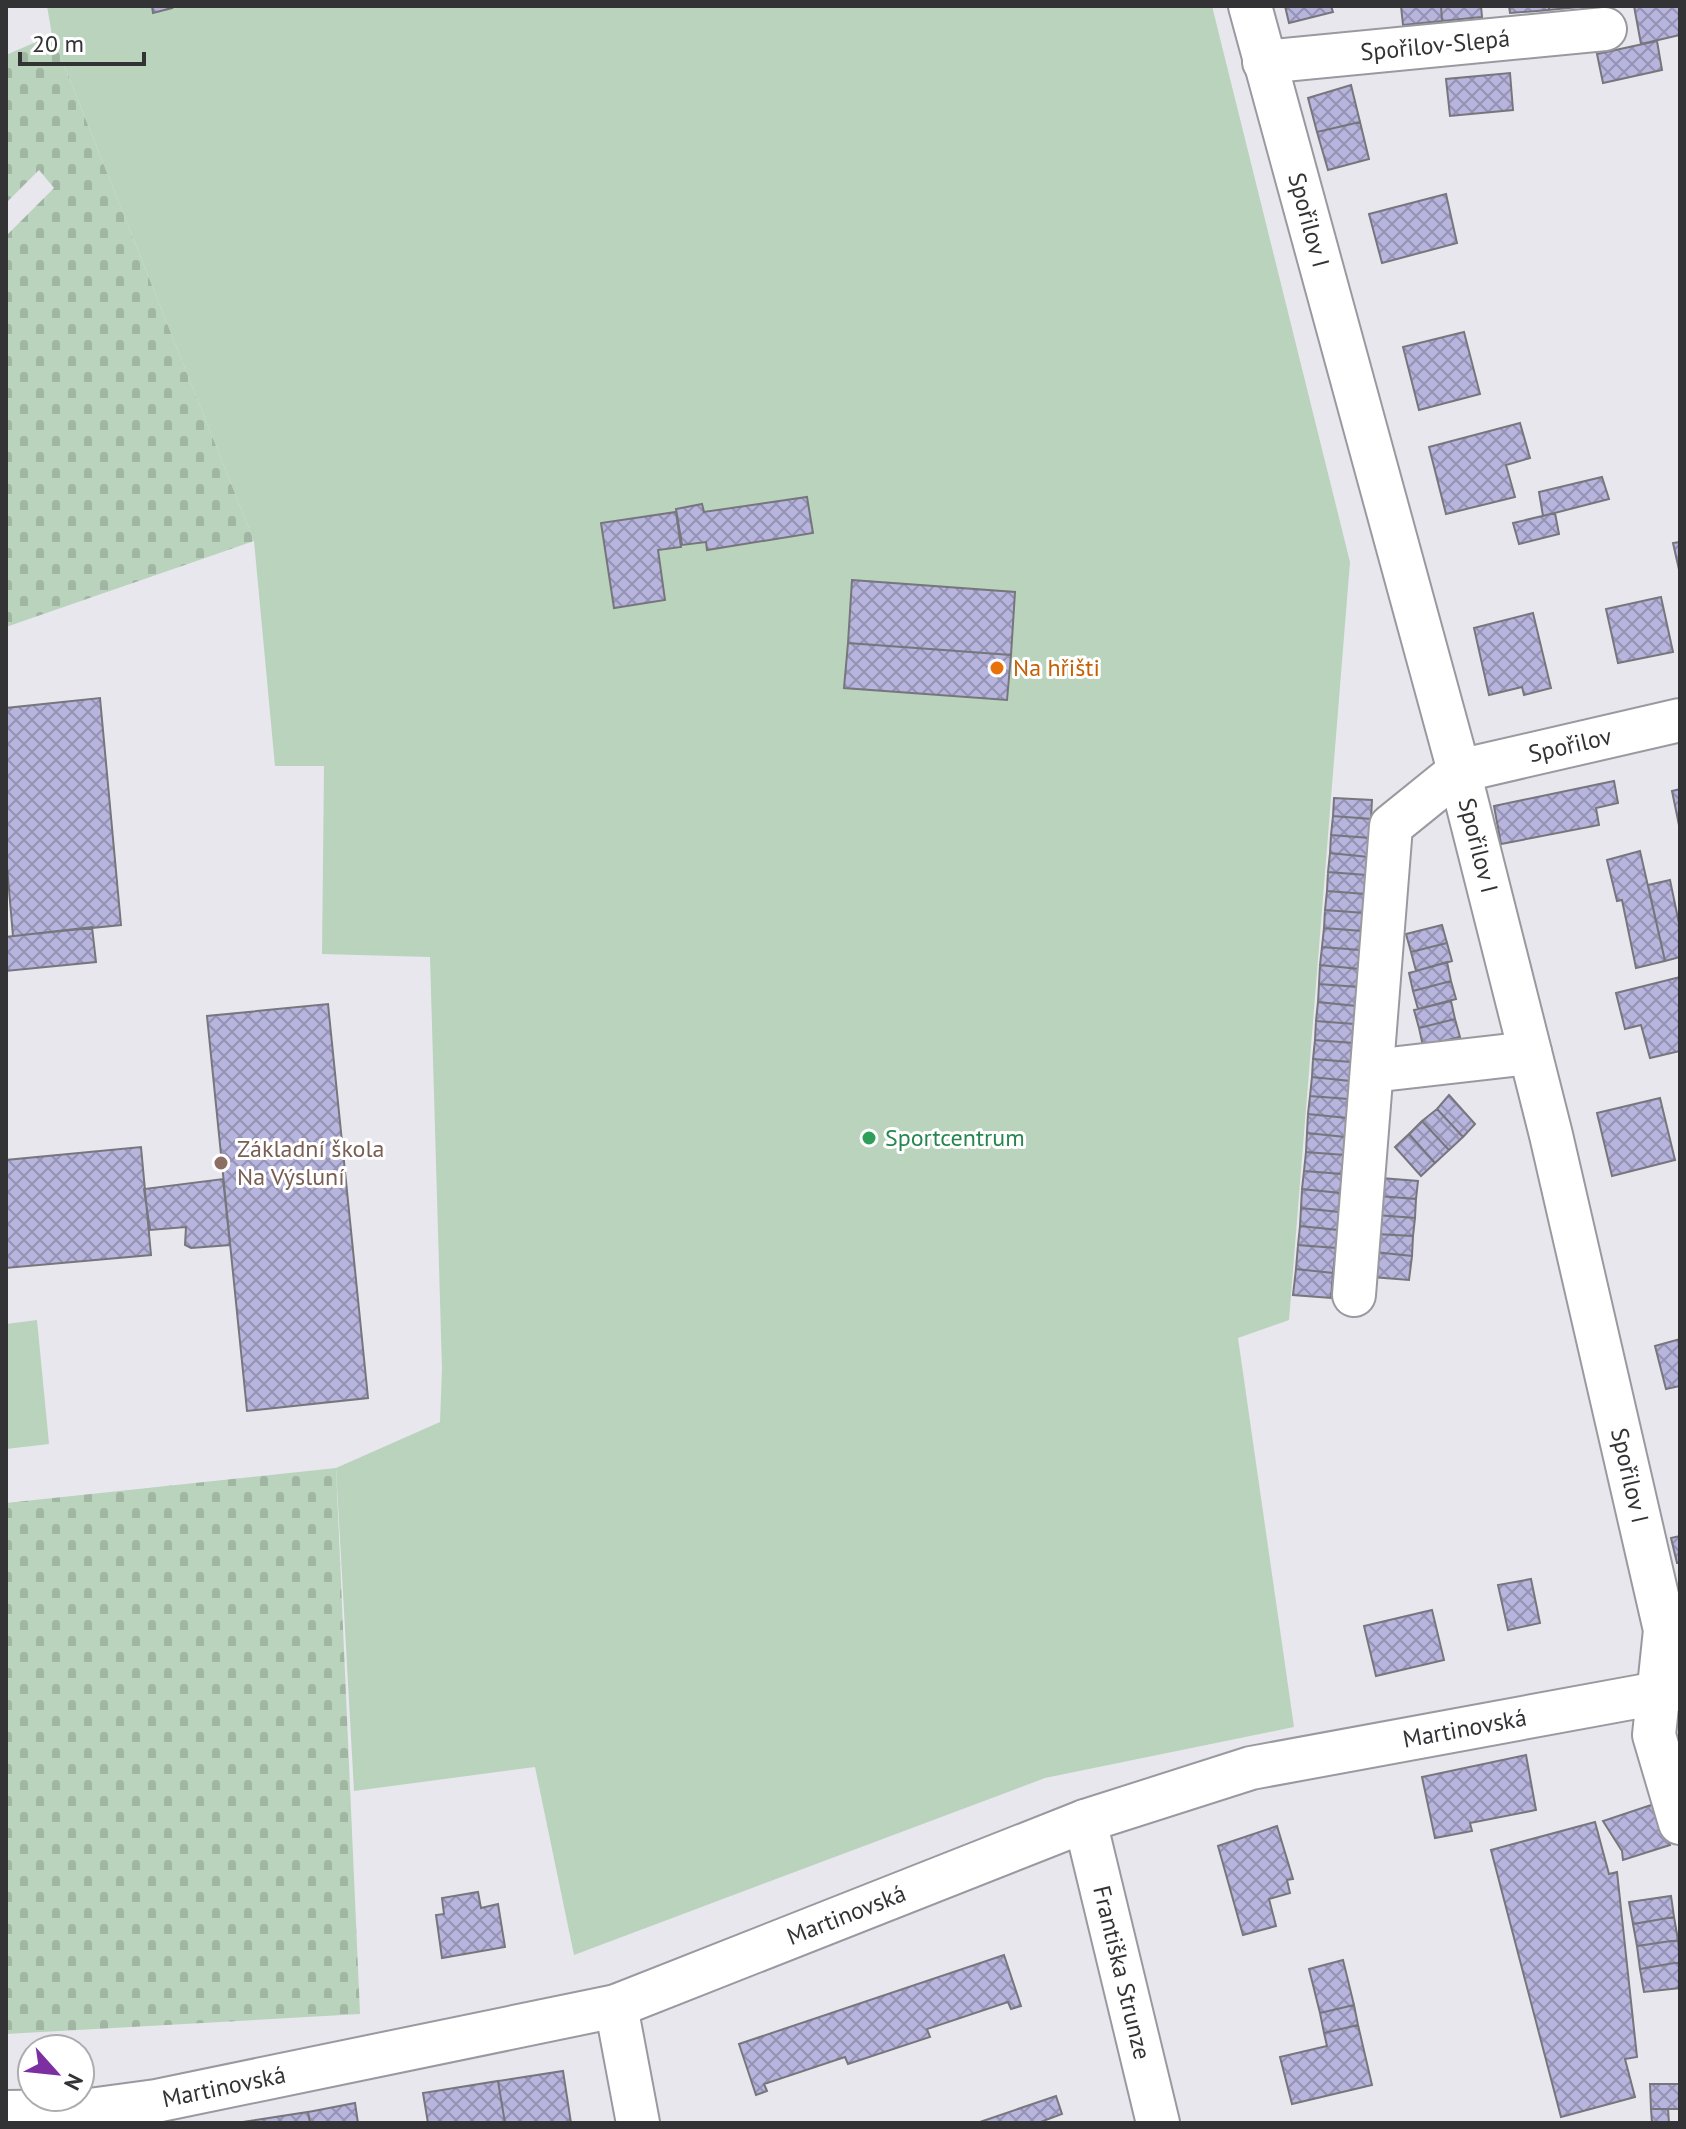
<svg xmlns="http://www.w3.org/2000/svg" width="1686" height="2129" viewBox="0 0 1686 2129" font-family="'PT Sans',sans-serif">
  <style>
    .green { fill: #bad3bd }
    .cemetery { fill: url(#cemetery-stones) }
    .building { fill: url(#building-cross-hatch); stroke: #76767c; stroke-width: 2 }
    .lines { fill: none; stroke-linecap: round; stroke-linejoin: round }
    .minor-casing { stroke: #99999f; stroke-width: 46 }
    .minor { stroke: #fff; stroke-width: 42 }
    .food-dot { fill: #e8710a; stroke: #fff; stroke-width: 3 }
    .leisure-dot { fill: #2e9e5b; stroke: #fff; stroke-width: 3 }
    .education-dot { fill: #8d6e63; stroke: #fff; stroke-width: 3 }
    .labels { text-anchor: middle; stroke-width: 6; stroke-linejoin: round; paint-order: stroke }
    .street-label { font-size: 24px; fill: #333336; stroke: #fff }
    .food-label { font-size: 24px; fill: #c56008; stroke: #fff; text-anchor: start }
    .leisure-label { font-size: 24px; fill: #27864d; stroke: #fff; text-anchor: start }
    .education-label { font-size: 24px; fill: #785e54; stroke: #fff; text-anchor: start }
  </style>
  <defs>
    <pattern id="cemetery-stones" width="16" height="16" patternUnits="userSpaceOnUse" patternTransform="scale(2)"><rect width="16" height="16" fill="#bad3bd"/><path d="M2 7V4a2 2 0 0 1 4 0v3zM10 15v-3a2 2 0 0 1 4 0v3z" fill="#a0b6a3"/></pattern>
    <pattern id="building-cross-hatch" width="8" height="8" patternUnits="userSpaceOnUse" patternTransform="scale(2)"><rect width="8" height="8" fill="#b7b4dd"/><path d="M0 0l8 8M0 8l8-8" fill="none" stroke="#9593b4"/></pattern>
  </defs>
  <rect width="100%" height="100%" fill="#e8e7ee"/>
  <path class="green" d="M47,6h1165l138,556 -61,758 -51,18 56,389 -249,51 -471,177 -39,-188 -181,24 -18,-323 104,-46 2,-53 -12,-412 -108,-3 2,-188h-49l-21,-225 -202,-506z
    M37,1320l12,124 -43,5v-125z"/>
  <path class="cemetery" d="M52,35l202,506 -248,86v-391l48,-48 -15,-18 -33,33v-148z
    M336,1468l24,546 -354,20v-531z"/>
  <path class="building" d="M152,6h19l1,2 -19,5z
    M1285,6h46l2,6 -44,11z
    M1401,6h40l1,15 -39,4z
    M1441,6h40l1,11 -40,4z
    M1509,6h40v4l-39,3z
    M1549,6h40l-40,4z
    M1634,6h46v29l-39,9z
    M1657,41l5,29 -59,13 -6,-29z
    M1510,73l3,37 -63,6 -4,-37z
    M1351,85l9,37 -43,10 -9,-34z
    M1360,122l9,37 -41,11 -11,-38z
    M1446,194l11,49 -75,20 -13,-49z
    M1464,332l16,62 -61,16 -16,-63z
    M1520,423l10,35 -24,7 9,32 -69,17 -17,-67z
    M1602,477l7,22 -66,17 -4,-24z
    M807,497l6,36 -106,17 -1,-8 -24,3 -6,-36 26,-5 2,8z
    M676,512l5,35 -23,3 7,50 -51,8 -13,-85z
    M1555,513l4,21 -40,10 -6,-21z
    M1680,542v32l-7,-31z
    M852,580l163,12 -4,63 -163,-12z
    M1661,597l12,55 -55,11 -12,-54z
    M1533,613l18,75 -27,7 -2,-8 -33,8 -15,-67z
    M848,643l163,12 -4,45 -163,-12z
    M100,698l21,227 -108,11 -7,-81v-147z
    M1614,781l4,22 -22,5 3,17 -98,19 -7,-38z
    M1680,789v41l-8,-39z
    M1334,798l38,2 -1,19 -38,-3z
    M1333,816l38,3 -1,19 -39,-3z
    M1331,835l39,3 -2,19 -38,-4z
    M1640,851l25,110 -29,7 -14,-68 -5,1 -10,-41z
    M1330,853l38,4 -2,18 -38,-3z
    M1328,872l38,3 -1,19 -38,-3z
    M1670,880l10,48v29l-15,4 -17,-76z
    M1327,891l38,3 -1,19 -39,-3z
    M1325,910l39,3 -2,18 -38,-3z
    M1442,925l5,18 -36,9 -5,-18z
    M92,927l4,35 -90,9v-34z
    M1324,928l38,3 -2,19 -38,-3z
    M1447,943l5,18 -36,10 -5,-19z
    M1322,947l38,3 -1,19 -39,-4z
    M1447,962l4,19 -38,10 -4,-18z
    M1320,965l39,4 -1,18 -39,-3z
    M1680,977v74l-30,7 -9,-33 -16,4 -9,-36z
    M1451,981l5,18 -38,10 -5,-18z
    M1319,984l39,3 -2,19 -38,-4z
    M1451,1001l4,18 -36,9 -5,-18z
    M1318,1002l38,4 -2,18 -38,-3z
    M328,1004l40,394 -121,13 -40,-395z
    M1455,1019l5,18 -37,9 -4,-18z
    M1316,1021l38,3 -1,19 -38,-3z
    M1315,1040l38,3 -2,19 -38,-3z
    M1313,1059l38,3 -1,19 -38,-4z
    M1312,1077l38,4 -2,18 -38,-3z
    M1449,1095l26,29 -12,13 -26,-28z
    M1310,1096l38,3 -1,19 -39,-4z
    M1660,1098l15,62 -63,16 -15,-63z
    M1437,1109l26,28 -14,13 -27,-29z
    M1308,1114l39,4 -2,19 -38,-4z
    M1422,1121l27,29 -14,13 -26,-29z
    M1307,1133l38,4 -1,18 -38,-3z
    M1409,1134l26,29 -14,13 -26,-29z
    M141,1147l10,108 -145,13v-108z
    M1306,1152l38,3 -2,19 -38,-3z
    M1304,1171l38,3 -2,19 -38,-4z
    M1381,1178l37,3 -2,18 -37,-3z
    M223,1179l7,66 -39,3 -6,-3 1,-18 -36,3 -6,-41z
    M1302,1189l38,4 -1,19 -38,-4z
    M1379,1196l37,3 -1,19 -38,-3z
    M1301,1208l38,4 -1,18 -38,-4z
    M1377,1215l38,3 -2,18 -38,-2z
    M1300,1226l38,4 -2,18 -38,-3z
    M1375,1234l38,2 -1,20 -38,-4z
    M1298,1245l38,3 -3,25 -37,-4z
    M1374,1252l38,4 -3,24 -37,-3z
    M1296,1269l37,4 -2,25 -38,-3z
    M1680,1339v47l-14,3 -11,-43z
    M1680,1536v27h-3l-6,-25z
    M1531,1579l9,44 -32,7 -10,-45z
    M1432,1610l12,50 -68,16 -12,-50z
    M1526,1755l10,55 -66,13 2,8 -37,7 -13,-61z
    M1657,1803l13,42 -47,15 -1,-9 -19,-30z
    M1595,1822l14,52 8,-2 20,185 -12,2 10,38 -74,20 -70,-267z
    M1277,1826l16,53 -6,1 3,13 -21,6 7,27 -33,9 -25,-89z
    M478,1892l3,16 17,-4 7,43 -63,11 -6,-43 8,-1 -2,-16z
    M1671,1896l3,21 -41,7 -4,-22z
    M1674,1917l4,23 -41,6 -4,-22z
    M1678,1940l2,22 -40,7 -3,-23z
    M1004,1955l17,51 -10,3 -3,-7 -81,27 3,8 -82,27 -3,-7 -81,27 3,7 -11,4 -17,-51z
    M1343,1960l11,45 -34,8 -11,-44z
    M1680,1962v26l-36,4 -4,-23z
    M1354,2005l4,20 -34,8 -4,-20z
    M1358,2025l14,60 -80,19 -12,-47 47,-11 -3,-13z
    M563,2071l8,52h-66l-7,-42z
    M498,2081l7,42h-77l-5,-30z
    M1650,2084h30v25h-29z
    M1056,2096l6,18 -24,9h-61z
    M355,2103l3,20h-48l-2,-11z
    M1651,2109h17l1,14h-17z
    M308,2112l2,11h-74z"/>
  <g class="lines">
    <defs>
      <g id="minor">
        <path id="s1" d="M1250,6l209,765 92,364 114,495 -11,105 26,88"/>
        <path id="s2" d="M1264,62l341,-33"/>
        <path d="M1372,1071l158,-18"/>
        <path id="s3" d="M1354,1295l37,-469 68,-55 221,-51"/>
        <path id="s4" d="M1085,1821l73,302"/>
        <path d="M616,2006l22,117"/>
        <path id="s5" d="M6,2112l76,-1 74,-10 460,-95 469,-185 166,-53 429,-79"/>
      </g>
    </defs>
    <use href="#minor" class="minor-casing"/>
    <use href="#minor" class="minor"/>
  </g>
  <circle class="food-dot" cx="997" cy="668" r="8"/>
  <circle class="leisure-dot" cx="869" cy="1138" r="8"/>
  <circle class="education-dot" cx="221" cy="1163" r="8"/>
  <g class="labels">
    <g class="street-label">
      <text dy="8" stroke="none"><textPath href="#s2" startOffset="172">Spořilov-Slepá</textPath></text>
      <text dy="8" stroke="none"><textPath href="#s1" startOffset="222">Spořilov I</textPath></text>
      <text dy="8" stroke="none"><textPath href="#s3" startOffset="672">Spořilov</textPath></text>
      <text dy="8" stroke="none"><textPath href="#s1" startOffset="870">Spořilov I</textPath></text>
      <text dy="8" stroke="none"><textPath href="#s1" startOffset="1518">Spořilov I</textPath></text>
      <text dy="8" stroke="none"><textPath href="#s5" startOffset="1516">Martinovská</textPath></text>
      <text dy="8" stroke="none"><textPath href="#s5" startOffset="868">Martinovská</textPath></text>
      <text dy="8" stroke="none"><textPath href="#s4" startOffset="156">Františka Strunze</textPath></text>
      <text dy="8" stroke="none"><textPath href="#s5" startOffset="220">Martinovská</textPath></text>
    </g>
    <g class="food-label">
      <text x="1013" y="676">Na hřišti</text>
    </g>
    <g class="leisure-label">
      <text x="885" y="1146">Sportcentrum</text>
    </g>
    <g class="education-label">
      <text x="237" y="1157">Základní škola<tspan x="237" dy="28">Na Výsluní</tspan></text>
    </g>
  </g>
  <rect width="1686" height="2129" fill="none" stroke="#333336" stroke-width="16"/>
  <g transform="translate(56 2073) rotate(117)"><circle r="38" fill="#ffffff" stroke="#adadaf" stroke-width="2"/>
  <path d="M0-6L14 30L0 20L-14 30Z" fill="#7b2fa0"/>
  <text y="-12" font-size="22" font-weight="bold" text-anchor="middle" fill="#333336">N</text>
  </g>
  <path d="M20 52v12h124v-12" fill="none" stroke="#333336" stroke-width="4"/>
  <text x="32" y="52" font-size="24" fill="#333336" stroke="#ffffff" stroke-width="6" paint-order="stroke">20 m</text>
</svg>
